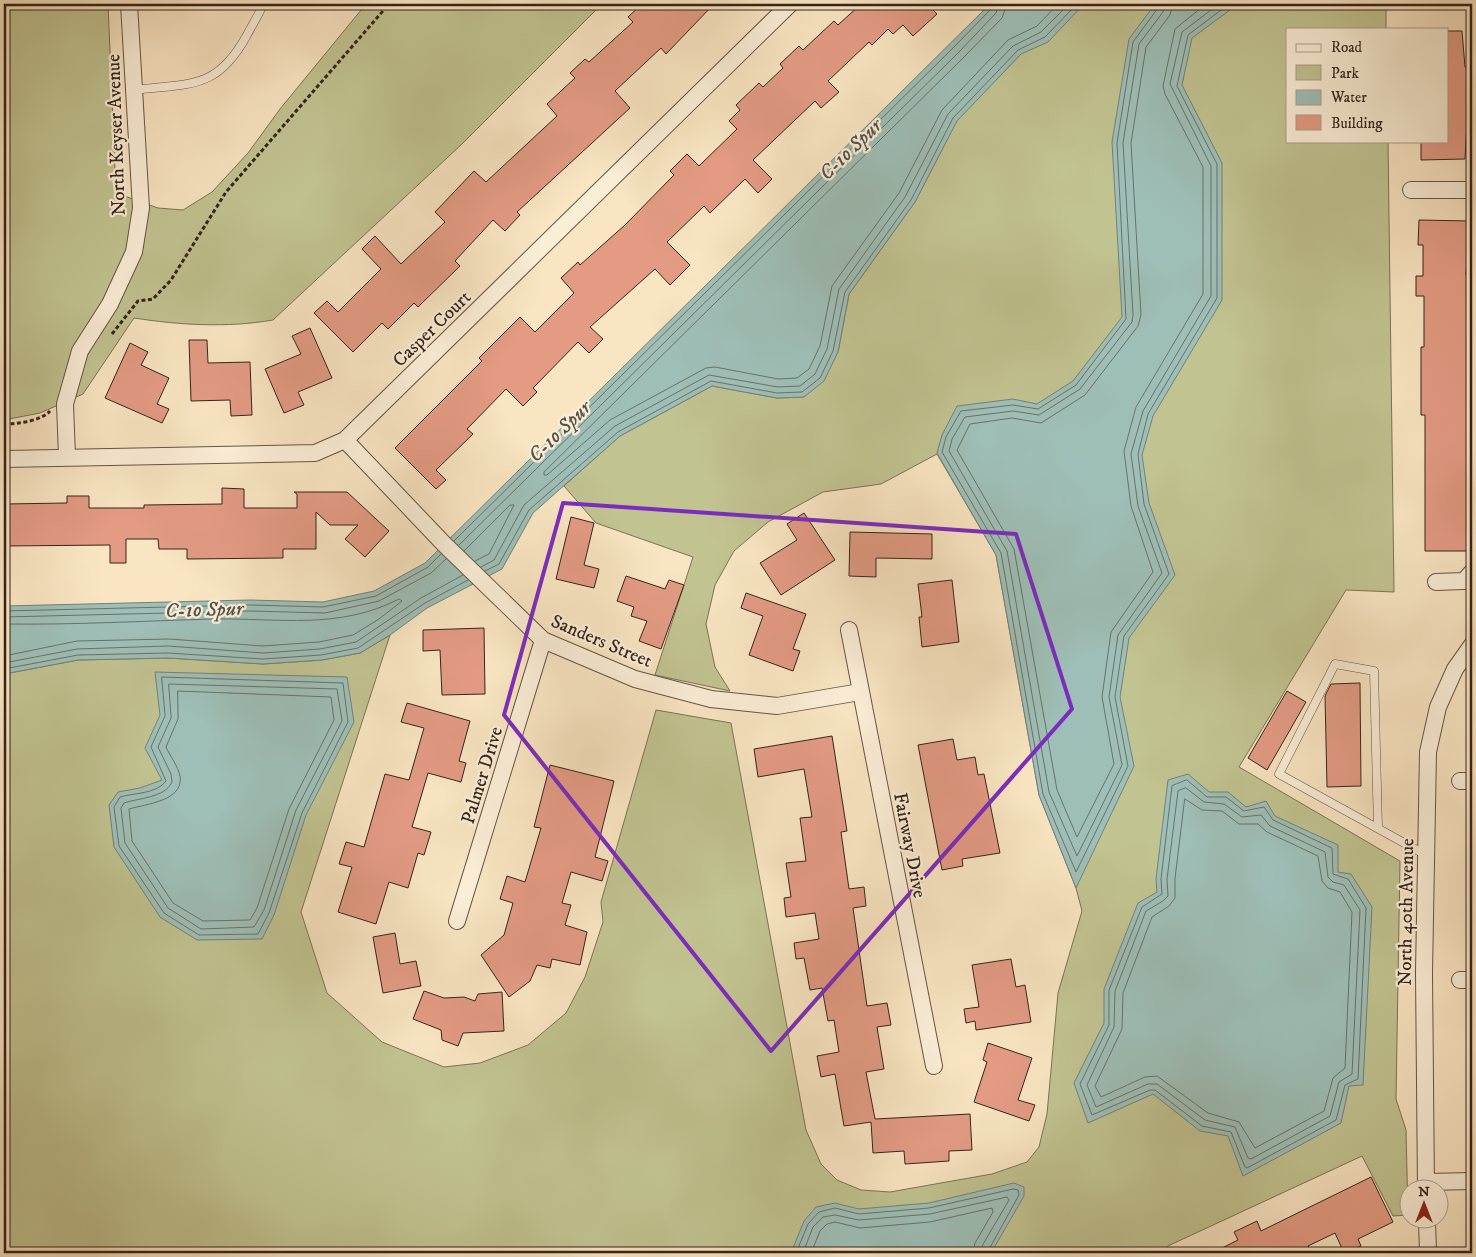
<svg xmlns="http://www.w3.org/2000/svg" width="1476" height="1257" viewBox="0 0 1476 1257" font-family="'IM FELL DW Pica',serif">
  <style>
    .green { fill: #c1c391; stroke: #7b7356 }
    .water { fill: #9ebfb7; stroke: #748179 }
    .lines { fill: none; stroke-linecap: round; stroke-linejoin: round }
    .shore { stroke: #6a7169; stroke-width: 1 }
    .building { fill: #e39b84; stroke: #35231b }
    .service-casing { stroke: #665445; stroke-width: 9 }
    .minor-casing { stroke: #665445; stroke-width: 18 }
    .path { stroke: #35231b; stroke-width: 3; stroke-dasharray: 4 2.5; stroke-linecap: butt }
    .service { stroke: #fbeed7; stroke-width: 8 }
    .minor { stroke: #fbeed7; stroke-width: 16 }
    .marked { fill: none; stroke: #7b2cbf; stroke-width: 4; stroke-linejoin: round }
    .labels { text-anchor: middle; stroke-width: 4.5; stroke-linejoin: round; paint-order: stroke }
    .street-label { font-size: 19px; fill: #35231b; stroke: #fbeed7 }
    .water-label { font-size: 20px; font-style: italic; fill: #54524a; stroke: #fbeed7 }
  </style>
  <rect width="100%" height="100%" fill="#f9e5c2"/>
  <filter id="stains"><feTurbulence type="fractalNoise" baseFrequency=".004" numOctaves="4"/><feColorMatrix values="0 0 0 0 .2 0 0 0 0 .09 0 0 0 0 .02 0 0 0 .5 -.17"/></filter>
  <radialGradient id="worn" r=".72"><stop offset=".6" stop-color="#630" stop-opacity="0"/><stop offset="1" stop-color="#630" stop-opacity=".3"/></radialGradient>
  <path class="green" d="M4,4h104l8,189 42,15 25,2 29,-18 36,-39 32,-44 86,-105h236l-140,140 -189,176c-46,8 -94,5 -139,-2l-51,76 -43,19 -36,7z
    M1039,4h347v25h-99v112h101l6,451 -48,-2 -107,177 161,94 -4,238 10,31 2,85 -15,1 -31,-60 -192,89 -13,8h-1153v-579l74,-14 90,-2 95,6 59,-4 38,-7 30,-18 -89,277 26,81 55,49 62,25 36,-4 48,-18 38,-32 19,-36 18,-55 -2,-20 55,-192 75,13 75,407 15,34 16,16 24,10 29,2 102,-18 35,-12 12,-15 8,-33 11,-121 24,-82 -6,-23 -37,-93 -43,-240 -59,-101 -56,30 -58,8 -55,30 -34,29 -19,34 -9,39 9,43 15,24 -75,-16 38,-118 -97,-34 -32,-37 56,-50 92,-50 65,12 27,-1 34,-45 11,-58 66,-92 42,-82 64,-66z"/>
  <path class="water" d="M990,4h94l-36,38 -27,12 -64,67 -42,81 -66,92 -11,58 -14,29 -20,16 -27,1 -65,-12 -92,50 -87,77 -31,56 -75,39 -37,27 -30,18 -38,7 -59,4 -95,-6 -90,2 -74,14v-68l246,-6 73,2 51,-11 51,-28z
    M1155,4h83l-46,34 -10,47 40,78v137l-69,116 -11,39 7,48 26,72 -46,63 -9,59 14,69 -58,122 -37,-93 -43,-240 -59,-102 5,-18 15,-29 56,-7 24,5 36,-23 49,-64 -10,-175 17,-103z
    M155,672l192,5 7,45 -48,93 -32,100 -12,24 -65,1 -37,-23 -46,-70 -5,-42 9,-13 22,-4 22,-8 -17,-32 15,-33z
    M1188,774l21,18h19l18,15 20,-6 9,15 63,29v27l13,2 21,33 -9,178 -14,1 -8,37 -98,53 -15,-40 -28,-5 -47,-37 -65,29 -14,-40 30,-60v-34l34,-86 19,-11 -1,-13 12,-99z
    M1014,1183l10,4v9l-33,57h-200l13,-32 12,-14 19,-4 24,6 70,-6z"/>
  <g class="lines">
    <path class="shore" d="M1007,4l-5,14 -38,39 -420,415v3h3l63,-55 96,-52 9,-1 63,12 19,-1 12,-9 11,-23 12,-60 67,-93 43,-83 66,-70 29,-14 21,-22
      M1159,4l-1,4 -25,34 -16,101 9,176 -50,66 -38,24 -25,-4 -52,6 -15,26 -4,15 59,101 42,241 33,78 52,-106 -13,-69 9,-61 45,-62 -25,-70 -6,-50 10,-40 69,-116v-134l-40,-78 11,-51 41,-31
      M1165,4l-2,8 -24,32 -16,99 10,172 -1,7 -52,67 -41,26 -26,-4 -48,6 -13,22 -3,12 58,100 42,241 28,64 45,-91 -13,-68 9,-62 44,-62 -24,-67 -7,-52 12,-43 68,-115v-130l-41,-82 12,-52 37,-28
      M1173,4l-3,11 -24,32 -15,96 10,172 -3,11 -53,69 -44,28 -29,-5 -42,6 -13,26 57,99 43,241 20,47 37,-73 -12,-67 9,-65 42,-60 -22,-66 -7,-55 12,-44 67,-113v-127l-38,-73 -2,-8 12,-57 31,-25
      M454,541l500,-494 37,-38 2,-5
      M459,545l500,-493 37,-39 3,-9
      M464,551l46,-46h4l-25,49 -14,7
      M481,567l13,-7 30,-55 91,-79 94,-51 69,12 22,-1 15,-12 12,-25 12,-60 66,-92 43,-83 65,-68 28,-14 28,-28
      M485,571l14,-7 30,-54 89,-78 93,-51 66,12 25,-1 18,-14 13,-27 12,-59 66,-92 42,-82 65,-68 27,-13 32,-33
      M4,611l246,-6 73,2 53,-11 52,-29 13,-13
      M4,617l246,-6 75,2 54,-12 52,-28 15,-14
      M4,624c69,1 139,-3 209,-5 66,-1 126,11 186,-20l3,2 -23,18 -26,16 -34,7 -56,4 -94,-7 -92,2 -73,15
      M4,663l73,-14 91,-3 95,7 57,-4 36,-7 65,-44 42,-23
      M4,669l74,-14 90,-2 95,6 58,-4 37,-7 67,-45 43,-23
      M162,677l181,6 5,39 -46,91 -33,100 -11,21 -59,1 -35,-22 -45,-67 -5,-39 6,-10c13,-4 37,-3 46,-16l-15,-34 14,-31z
      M169,684l168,5 5,32 -46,89 -32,100 -10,17 -53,2 -33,-21 -43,-65 -4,-35 3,-5c14,-5 41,-5 48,-21l-1,-8 -13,-27 13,-29z
      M178,691l153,6 3,23 -45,89 -32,99 -7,12 -47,1 -30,-18 -41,-62 -3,-32c17,-5 55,-8 51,-33 -2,-10 -10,-20 -14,-29l12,-28z
      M1187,780l20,17h19l18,14 20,-4 9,13 59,28 1,26 15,5 18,29 -8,171 -13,6 -9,35 -89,48 -2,-1 -14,-35 -29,-6 -47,-36h-5l-58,25 -12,-31 29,-59v-35l33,-83 20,-13 -1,-15 11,-93z
      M1186,788l18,14 20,2 18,13 19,-2 9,11 55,26 3,25 5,5 11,3 16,25 -8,164 -13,8 -9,34 -79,43 -3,-1 -13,-31 -30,-7 -48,-36h-9l-52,23 -9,-22 27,-58 1,-36 31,-80 17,-10 5,-5 -1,-17 11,-88z
      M1185,799l17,11 20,1 17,13h19l9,8 51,24 4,25 6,7 12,4 12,20 -7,156 -12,10 -9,33 -69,37 -16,-26 -31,-9 -51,-37 -12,1 -44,20 -6,-11 27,-57 1,-36 29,-76 17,-11 6,-8v-19z
      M796,1253l12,-29 11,-12 16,-4 24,6 70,-6 84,-19 5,1 1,5 -32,58
      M803,1253l10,-26 10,-10 12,-2 24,5 71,-6 77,-17 2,3 -27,46 -2,7
      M811,1253l9,-22 7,-7 8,-2 25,6 70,-6 62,-14 1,4 -18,31 -2,10"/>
  </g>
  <path class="building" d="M642,4h72l-48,50 -5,-6 -46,43 15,17 -113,104 3,3 -15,16 -12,-11 -38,41 5,5 -42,41 -4,-4 -26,26 -6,-6 -29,29 -39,-39 13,-12 11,11 43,-43 -19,-20 13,-13 26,28 44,-42 -10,-10 39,-41 12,11 71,-66 -10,-12 28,-26 -5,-5 15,-14 4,3 44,-40 -5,-5z
    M861,4h66l10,10 -24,22 -10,-11 -10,9 -5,-5 -16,16 -3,-3 -41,39 11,11 -18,16 -6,-7 -62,59 19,19 -14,14 -13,-14 -35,34 -6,-7 -37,36 23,23 -20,20 -15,-16 -65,58 13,12 -14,14 -11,-11 -45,46 4,4 -14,14 -17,-17 -39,40 6,5 -37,36 10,10 -10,9 -41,-41 87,-87 -3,-3 41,-41 15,15 39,-39 -13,-15 17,-16 2,3 45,-40 49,-50 -4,-4 17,-17 12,12 38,-37 -8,-8 11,-11 -4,-5 23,-22 4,4 20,-19 -3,-4 19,-18 4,4 31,-29 4,4z
    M1447,31h15l3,36h5l2,56h-5l-2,36 -44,1v-19h26z
    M1419,220l51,1 -4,54h6l-4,140v43h4l-2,93h-45v-136h-4v-68h3v-51h-8v-20h7v-31h-5z
    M310,328l22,50 -34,14 6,13 -20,8 -19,-44 36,-15 -9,-18z
    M189,340h18l1,23 42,-1 2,53 -21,1 -1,-16 -39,1z
    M130,343l18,9 -7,13 28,13 -12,26 12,5 -7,14 -57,-25z
    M222,488l22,1v19h53v-14l-3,-2h53l42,39 -24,26 -20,-18 13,-14h-28l-14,-13v37h-33v9l-96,1v-10h-28l-1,-10h-32v24h-16v-18l-106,1v-42l63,-1v-7h22v12h55v-3l78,-1z
    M804,513l31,47 -54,35 -21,-32 37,-23 -10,-16z
    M571,517l23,6 -10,42 15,4 -5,19 -38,-9z
    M850,532l82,2v25l-56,-1v19l-27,-1z
    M626,576l39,13 4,-9 15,5 -23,64 -22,-8 8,-20 -16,-5 3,-9 -17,-6z
    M952,580l7,62 -37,5 -3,-30h3l-4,-33z
    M746,593l60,21 -13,35 7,2 -7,20 -44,-16 14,-39 -22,-8z
    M484,628l1,66 -43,1 -2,-45 -17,1v-21z
    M1360,683l1,103 -34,1 -2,-91 6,-12z
    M1287,691l19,11 -39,68 -19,-12z
    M407,703l63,18 -11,40 7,2 -5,19 -33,-9 -16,54 19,5 -7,23 -6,-2 -10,35 -19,-6 -13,42 -38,-12 14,-45 -13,-3 7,-22 18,5 21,-73 24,6 15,-52 -23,-6z
    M832,736l15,95 -6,1 8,57 15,-2 2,19 -13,2 14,98 20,-3 4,22 -14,2 7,42 -18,3 9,47 95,-5 2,36 -23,1v10l-44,3 -1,-13 -31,2 -2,-31 -27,4 -9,-52 -14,3 -4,-21 22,-4 -5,-32 -6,1 -6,-33 -12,2 -6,-32 -8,1 -2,-16 25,-4 -4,-26 -29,4 -2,-19 7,-1 -5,-34 20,-2 -6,-43 12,-1 -8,-48 -46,8 -4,-28z
    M953,739l4,21 18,-3 3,18 6,-1 16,79 -38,6 1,7 -21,4 -24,-125z
    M550,765l64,16 -19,76 13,4 -6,20 -31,-9 -9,31 9,2 -6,20 22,7 -7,33 -28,-6 -2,9 -13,-3 -7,16 -21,16 -28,-42 23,-20 9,-32 -13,-4 7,-23 18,6 16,-54 -7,-1z
    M395,933l5,31 16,-3 5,25 -38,7 -10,-56z
    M1011,959l5,28 9,-2 6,37 -55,8 -1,-9 -9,2 -2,-14 15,-2 -7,-42z
    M424,991l20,7 20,-1 11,4 3,-7 24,-2 2,39 -41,2 -5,13 -16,-6 -1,-10 -28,-11z
    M988,1043l44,15 -14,42 17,5 -6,16 -55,-19 13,-40 -4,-2z
    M1371,1177l22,45 -35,17 3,7 -17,7 -9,-20 -27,13 5,7h-101l26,-13 -4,-8 23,-11 4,10z"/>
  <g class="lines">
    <defs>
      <path id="service" d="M134,90c57,-7 83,0 113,-55 5,-10 12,-20 16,-31
        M1378,828l-4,-157 -39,-7 -56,110 147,81"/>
      <path id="minor" d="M1411,190h61
        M345,440l99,104 99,96 92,39 76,20 66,7 83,-14
        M67,457l-2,-53 15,-53 30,-47 24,-52 7,-44 -12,-204
        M4,459l311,-6 30,-13 445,-436
        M1436,582l28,-1 8,-9
        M849,630l85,436
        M1460,781h12
        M457,921l86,-281
        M1460,980h12
        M1426,1182l46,-1
        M1426,1190l-2,-217 4,-221 10,-45 17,-38 17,-24
        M1427,1220l1,33"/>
    </defs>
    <use href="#service" class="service-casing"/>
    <use href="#minor" class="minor-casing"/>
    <path class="path" d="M112,334l26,-33 15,-2 18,-19 55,-88 163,-188
      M4,424c13,0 37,-3 46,-13"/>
    <use href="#service" class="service"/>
    <use href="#minor" class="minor"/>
  </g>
  <path class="marked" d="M563,503l453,31 56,175 -301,342 -267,-336z"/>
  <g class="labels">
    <g class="street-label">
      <text transform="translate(115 135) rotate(-92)" y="7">North Keyser Avenue</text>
      <text transform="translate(431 328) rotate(-44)" y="7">Casper Court</text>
      <text transform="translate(602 640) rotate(23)" y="7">Sanders Street</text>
      <text transform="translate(481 775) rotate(-73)" y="7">Palmer Drive</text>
      <text transform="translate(911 845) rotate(79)" y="7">Fairway Drive</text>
      <text transform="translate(1405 912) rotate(-89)" y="7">North 40th Avenue</text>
    </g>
    <g class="water-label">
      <text transform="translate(850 149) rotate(-44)" y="7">C-10 Spur</text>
      <text transform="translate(559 431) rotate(-44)" y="7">C-10 Spur</text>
      <text transform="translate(204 609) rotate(-2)" y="7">C-10 Spur</text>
    </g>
  </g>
  <rect width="1476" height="1257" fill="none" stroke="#f9e5c2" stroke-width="20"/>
  <rect x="5" y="5" width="1466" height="1247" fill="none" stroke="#35231b" stroke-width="2.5"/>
  <rect x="10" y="10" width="1456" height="1237" fill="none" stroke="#35231b"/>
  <rect x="1286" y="28" width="162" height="115" fill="#fbeed7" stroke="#ac9d8c"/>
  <rect x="1296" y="44" width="25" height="8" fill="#fbeed7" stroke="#ac9d8c"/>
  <text x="1331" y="52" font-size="15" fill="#35231b">Road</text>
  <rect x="1296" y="65" width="25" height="15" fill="#c1c391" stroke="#ac9d8c"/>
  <text x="1331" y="78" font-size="15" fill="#35231b">Park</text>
  <rect x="1296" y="90" width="25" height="15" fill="#9ebfb7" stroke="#ac9d8c"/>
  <text x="1331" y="102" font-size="15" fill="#35231b">Water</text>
  <rect x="1296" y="115" width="25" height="15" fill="#e39b84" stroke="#ac9d8c"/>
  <text x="1331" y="128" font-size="15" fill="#35231b">Building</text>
  <g transform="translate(1424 1204)"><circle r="24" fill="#fbeed7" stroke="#ac9d8c"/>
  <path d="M0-4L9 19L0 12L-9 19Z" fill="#8f2418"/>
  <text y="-8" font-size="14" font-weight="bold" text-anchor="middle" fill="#35231b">N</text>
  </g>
  <rect width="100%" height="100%" filter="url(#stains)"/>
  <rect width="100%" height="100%" fill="url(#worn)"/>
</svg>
